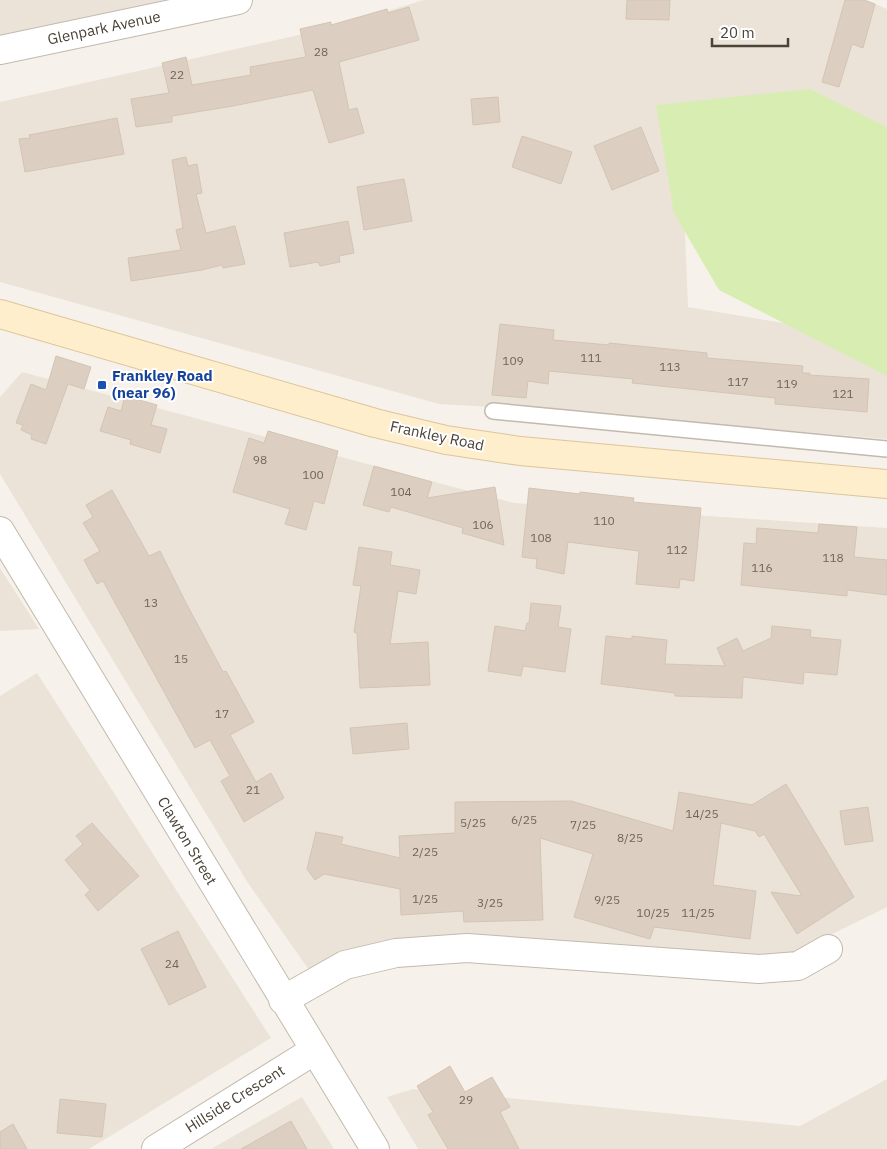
<svg xmlns="http://www.w3.org/2000/svg" width="887" height="1149" viewBox="0 0 887 1149" font-family="'IBM Plex Sans',sans-serif">
  <style>
    .residential { fill: #ebe3d8 }
    .green { fill: #d7edb1 }
    .building { fill: #dccfc2; stroke: #d4c4b2 }
    .lines { fill: none; stroke-linecap: round; stroke-linejoin: round }
    .lane-casing { stroke: #c3b9ac; stroke-width: 18 }
    .street-casing { stroke: #c3b9ac; stroke-width: 30 }
    .secondary-casing { stroke: #dcc59a; stroke-width: 30 }
    .lane { stroke: #fff; stroke-width: 15 }
    .street { stroke: #fff; stroke-width: 28 }
    .secondary { stroke: #fec; stroke-width: 28 }
    .transit-dot { fill: #1a4fb4; stroke: #fff; stroke-width: 2 }
    .labels { text-anchor: middle; stroke-width: 4; stroke-linejoin: round; paint-order: stroke }
    .number-label { font-size: 12px; fill: #6f655a }
    .street-label { font-size: 15px; fill: #4b4238; stroke: #fff }
    .transit-label { font-size: 15px; font-weight: bold; fill: #164399; stroke: #fff; text-anchor: start }
  </style>
  <rect width="100%" height="100%" fill="#f6f2eb"/>
  <path class="residential" d="M0,0h167l-167,36z
    M424,0h443l20,9v166l-204,10 5,122 173,29 26,13v90l-345,-29 -103,-6 -439,-122v-180l330,-74z
    M22,372l492,131 373,25v379l-91,45 -18,11 -62,-2 -270,-26 -37,4 -93,41 -68,-97 -248,-409v-77z
    M0,568l39,61 -39,2z
    M37,673l234,365 -182,111h-89v-453z
    M887,1079v70h-469l-31,-52 26,-8 387,37z
    M302,1097l32,52h-123z"/>
  <path class="green" d="M810,89l77,38v249l-168,-86 -45,-77 -18,-108z"/>
  <path class="building" d="M627,0h43l-1,20 -43,-1z
    M845,0h18l12,4 -12,44 -11,-4 -13,43 -17,-5z
    M409,7l10,33 -80,22 10,48 8,-2 7,25 -35,10 -16,-53 -80,16 -61,10v6l-36,5 -5,-28 38,-6 -7,-30 24,-6 6,28 59,-10 -1,-8 56,-10 -6,-28 31,-7v3l56,-16 1,4z
    M498,97l2,25 -27,3 -2,-26z
    M117,118l7,36 -99,18 -6,-33 11,-1 -1,-3z
    M641,127l18,44 -47,19 -18,-44z
    M522,136l50,16 -11,32 -49,-17z
    M186,157l2,9 9,-2 5,29 -6,1 10,39 29,-7 10,38 -22,4 -1,-3 -20,5 -71,11 -3,-23 53,-8 -5,-20 7,-2 -11,-68z
    M404,179l8,42 -48,9 -7,-43z
    M348,221l6,32 -15,3 1,6 -20,4 -2,-4 -28,5 -6,-34z
    M500,324l54,6 -1,10 56,5v-2l98,10v5l96,8 -1,7h8l-1,2 60,4 -2,33 -92,-8v-6l-143,-15 1,-4 -84,-8 -1,13 -20,-3 -2,17 -34,-3z
    M56,356l35,11 -7,22 -16,-5 -22,60 -15,-5 1,-4 -11,-5 2,-5 -7,-2 15,-39 15,6z
    M125,396l32,9 -6,20 16,4 -7,24 -30,-9 1,-4 -31,-9 8,-24 13,4z
    M268,431l70,20 -14,53 -10,-3 -8,29 -21,-6 5,-15 -57,-17 16,-54 15,5z
    M374,466l58,16 -5,16 68,-11 9,58 -42,-12 1,-5 -72,-21 -2,5 -26,-7z
    M529,488l51,6v-2l54,6 -1,4 68,6 -7,73 -14,-2 -1,9 -43,-4 3,-33 -71,-9 -4,32 -28,-6 1,-9 -15,-2z
    M112,490l37,66 11,-5 26,52 37,69 3,-1 28,51 -24,13 26,47 15,-9 13,25 -40,24 -23,-41 9,-5 -20,-36 -15,8 -92,-167 -6,3 -13,-24 16,-9 -17,-28 10,-6 -7,-12z
    M819,524l38,3 -3,30 33,3v35l-40,-5v6l-106,-11 3,-42 12,1 1,-16 61,5z
    M359,547l33,5 -2,13 30,5 -4,24 -18,-3 -8,53 38,-2 2,43 -70,3 -3,-55 -3,-1 7,-46 -8,-1z
    M531,603l30,3 -3,21 13,2 -6,43 -42,-6 -2,10 -33,-5 7,-45 30,5 2,-8h2z
    M772,626l39,4 -1,7 31,3 -4,35 -33,-3 -1,12 -60,-7 -1,21 -67,-2v-3l-74,-9 5,-48 26,3v-3l35,4 -2,24 60,2 -8,-18 20,-10 6,13 28,-13z
    M407,723l2,26 -56,5 -3,-26z
    M786,784l68,113 -57,37 -26,-42 31,4 -38,-62 -5,3 -4,-6 -34,-8 -8,62 43,6 -6,48 -96,-12 -4,12 -76,-22 19,-63 -53,-16 3,82 -79,2 -1,-11 -62,4 -1,-26 -76,-15 -9,6 -8,-11 9,-37 27,5 -2,7 59,14 -1,-22 56,-3v-31l116,-1 102,30 6,-39 73,13z
    M868,807l5,34 -28,4 -5,-34z
    M92,823l47,53 -41,35 -13,-16 5,-5 -25,-30 18,-16 -7,-8z
    M178,931l28,56 -37,18 -28,-56z
    M450,1066l15,26 27,-15 18,30 -10,5 19,37h-71l-20,-34 5,-3 -16,-26z
    M60,1099l46,5 -4,33 -45,-4z
    M291,1121l16,28h-66z
    M13,1124l14,25h-27v-17z"/>
  <g class="lines">
    <defs>
      <path id="lane" d="M493,411l394,38"/>
      <path id="street" d="M0,50l238,-50
        M0,531l375,618
        M283,1000l62,-35 51,-12 71,-5 292,21 39,-3 30,-17
        M156,1149l159,-99"/>
      <path id="secondary" d="M0,314l375,109 71,17 74,11 367,33"/>
    </defs>
    <use href="#lane" class="lane-casing"/>
    <use href="#street" class="street-casing"/>
    <use href="#secondary" class="secondary-casing"/>
    <use href="#lane" class="lane"/>
    <use href="#street" class="street"/>
    <use href="#secondary" class="secondary"/>
  </g>
  <rect class="transit-dot" x="97" y="380" width="10" height="10" rx="2.5"/>
  <g class="labels">
    <g class="number-label">
      <text x="321" y="56">28</text>
      <text x="177" y="79">22</text>
      <text x="591" y="362">111</text>
      <text x="513" y="365">109</text>
      <text x="670" y="371">113</text>
      <text x="738" y="386">117</text>
      <text x="787" y="388">119</text>
      <text x="843" y="398">121</text>
      <text x="260" y="464">98</text>
      <text x="313" y="479">100</text>
      <text x="401" y="496">104</text>
      <text x="604" y="525">110</text>
      <text x="483" y="529">106</text>
      <text x="541" y="542">108</text>
      <text x="677" y="554">112</text>
      <text x="833" y="562">118</text>
      <text x="762" y="572">116</text>
      <text x="151" y="607">13</text>
      <text x="181" y="663">15</text>
      <text x="222" y="718">17</text>
      <text x="253" y="794">21</text>
      <text x="702" y="818">14/25</text>
      <text x="524" y="824">6/25</text>
      <text x="473" y="827">5/25</text>
      <text x="583" y="829">7/25</text>
      <text x="630" y="842">8/25</text>
      <text x="425" y="856">2/25</text>
      <text x="425" y="903">1/25</text>
      <text x="607" y="904">9/25</text>
      <text x="490" y="907">3/25</text>
      <text x="653" y="917">10/25</text>
      <text x="698" y="917">11/25</text>
      <text x="172" y="968">24</text>
      <text x="466" y="1104">29</text>
    </g>
    <g class="street-label">
      <text transform="translate(104 28) rotate(-12)" y="5">Glenpark Avenue</text>
      <text transform="translate(437 436) rotate(12)" y="5">Frankley Road</text>
      <text transform="translate(187 841) rotate(59)" y="5">Clawton Street</text>
      <text transform="translate(235 1099) rotate(-32)" y="5">Hillside Crescent</text>
    </g>
    <g class="transit-label">
      <text x="112" y="381">Frankley Road<tspan x="112" dy="17">(near 96)</tspan></text>
    </g>
  </g>
  <path d="M712 38v8h76v-8" fill="none" stroke="#4b4238" stroke-width="2.5"/>
  <text x="720" y="38" font-size="15" fill="#4b4238" stroke="#ffffff" stroke-width="4" paint-order="stroke">20 m</text>
</svg>
